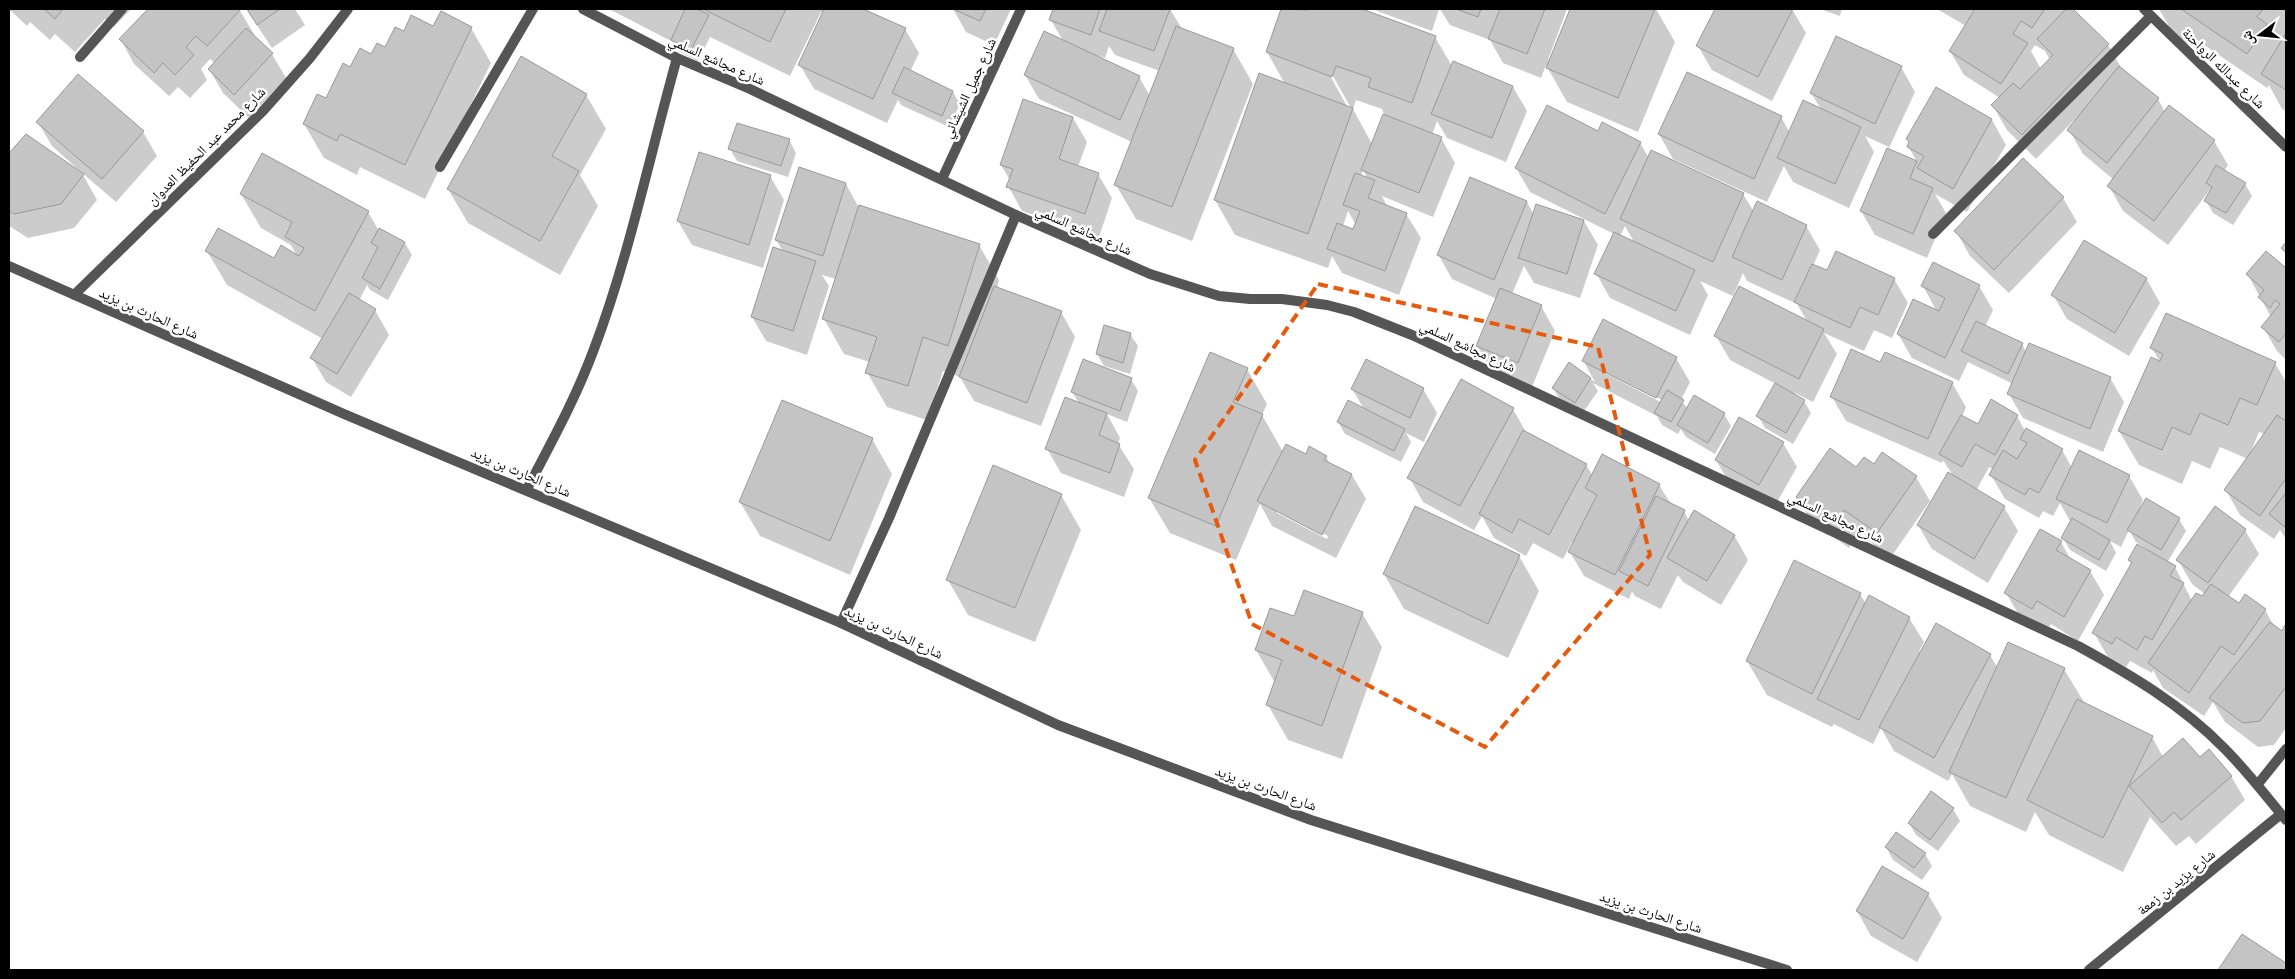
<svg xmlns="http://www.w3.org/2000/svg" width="2295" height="979" viewBox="0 0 2295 979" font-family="Raleway,'Noto Naskh Arabic',sans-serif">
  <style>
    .shadow { fill: #0003; fill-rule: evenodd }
    .building { fill: #c4c4c4; stroke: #999 }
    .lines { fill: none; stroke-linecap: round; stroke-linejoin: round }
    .lane { stroke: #555; stroke-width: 10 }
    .street { stroke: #555; stroke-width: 10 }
    .marked { fill: none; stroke: #e8590c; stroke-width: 4; stroke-dasharray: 10 6; stroke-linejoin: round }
    .labels { text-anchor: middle; stroke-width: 5; stroke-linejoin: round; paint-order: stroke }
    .street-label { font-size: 14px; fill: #000; stroke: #fff }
  </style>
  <rect width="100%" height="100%" fill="#fff"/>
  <path class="shadow" d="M9,9h122l-17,18 -9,-8 -30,33 -20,-18 -5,6 -20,-18 -3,4z
    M150,9h89l15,25 -1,2 19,18 14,24 -37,40 -26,-25 -14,-24 6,-6 -5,-4 -9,10 6,11 -17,18 -12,-11 -9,9 -35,-32 -13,-24z
    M246,9h49l10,16 -33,23z
    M609,9h251l45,20 14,24 -9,19 43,20 7,12 -11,23 -48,-22 -3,-5 -11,23 -73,-34 -14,-24 23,-52 -2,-1 -31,64 -80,-39 -12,24 -19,-9 -6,-10z
    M953,9h58l-17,36 -28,-13z
    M1055,9h115l12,20 51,20 20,35 -61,157 -56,-22 -20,-34 16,-43 -93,-43 -14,-24 38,-34 -12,-21zM1109,46l6,9 45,16 -10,25 -11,-19 -41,-19 1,-2 6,2z
    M1283,9h15l10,3 1,-3h49l77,28 17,29 61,21 14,24 -21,51 -59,-24 -10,-17 -5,14 9,3 14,25 -22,54 -51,-21 5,10 19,8 15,24 -22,57 -57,-22 -10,-17 -4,12 -93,-33 -20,-35 70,-116 -18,-32zM1330,71l21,37h-3l-20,-36zM1356,100l26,9 2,5 -12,30 -19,-35zM1363,170l5,9 -7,-3zM1348,211l8,14 -2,6 -11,-5z
    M1376,9h63l-7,22 -55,-20z
    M1440,9h127l-19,51 2,1 22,-52h84l19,33 -37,90 -71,-30 -21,-37 -5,13 -38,-15 -13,-23 -40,-15z
    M1716,9h76l14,24 -34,68 -60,-31 -14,-24z
    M1820,9h22l-2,7z
    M1937,9h135l36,36 14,24 36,30 7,13 4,-6 45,35 14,24 -4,6 21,13 7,12 -19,29 -20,-12 -7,-12 7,-13 -1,-1 -44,58 -45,-34 -14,-25 5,-6 -31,-26 -14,-24 12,-15 -1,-1 -44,45 -29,-29 -14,-24 7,-8 -36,-23 -14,-24 16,-25zM2035,45l10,6 5,9 -9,9 -10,-18z
    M2159,9h127v102l-4,-2 -13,-24 -2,3 -73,-50 -5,7 -15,-10z
    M434,28h37l20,35 -66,136 -65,-32 -3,8 -33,-17 -20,-34 23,-24 24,-31 35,-20 18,-16z
    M1901,67l14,25 -27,58 29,12 -9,-16 2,-3 -3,-4 29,-50 56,31 14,25 -39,67 -32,-18 11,19 -19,45 -52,-23 -14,-24 28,-64 -24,-11 9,16 -25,56 -56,-26 -9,-16 -17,36 -94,-43 -14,-25 122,-17 9,16 31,-24 -10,-16z
    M586,95l20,34 -26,46 18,31 -38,69 -92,-52 -20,-34z
    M1073,118l14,24 -9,25 20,7 14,24 -13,39 -77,-26 -14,-25 2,-6 -9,-15z
    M38,122l105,10 14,24 -41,46 -34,-29 15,27 -23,28 -46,10 -19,-12v-71l17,-19 54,37 1,-1 -29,-26z
    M1598,132l42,11 9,15 94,36 11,18 52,14 14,24 -7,16 14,6 67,7 14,24 -16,35 -18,-8 -10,21 -40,-18 13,21 -24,48 -18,-9 -1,2 10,6 7,12 -18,31 -28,-16 -7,-12 18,-32 -46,-24 -14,-24 92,-13 -11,-19 -50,-23 -4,-8 -10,23 -33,-15 8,14 -18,40 -80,-37 -14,-25 18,-39 -84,-42 -14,-24zM1625,226l10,18 -15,-8z
    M789,140l7,13 -8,24 -51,-16 -7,-12z
    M770,176l14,24 -21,68 -71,-23 -14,-24z
    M1471,178l56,24 7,13 50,6 14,24 -18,53 -46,-15 -10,-17 -12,28 29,12 14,25 -23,56 -41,-17 -14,-25 20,-46 -45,-20 -14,-25z
    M846,184l13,24 120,37 20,35 -2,8 64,24 14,25 -34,89 -67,-25 -14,-24 -17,-6 -16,49 -40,-13 -20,-35 3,-10 -26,-8 -20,-35 12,-40 -14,-4 7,11 -22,69 -41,-14 -14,-24 31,-66 -7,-11z
    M241,194l127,18 11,19 1,-2 25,14 7,12 -24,45 -18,-10 -3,-5 -8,16 16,9 14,25 -38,62 -25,-15 -14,-24 11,-19 -96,-54 -20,-34 67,9 23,-4 -6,-11 -30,-17z
    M2063,198l14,24 -68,71 -39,-37 -14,-25z
    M2266,252l20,17v91l-9,-9 -14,-24 8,-10 -23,-42z
    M2146,278l14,25 -31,53 -62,-37 -14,-24z
    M1923,286h56l14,24 -8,17 37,17 4,8 84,26 14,24 -21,50 -80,-34 -14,-24 4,-10 -45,-22 -9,19 -47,-23 -14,-24 39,-22z
    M1130,334l8,12 -8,28 -26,-8 -7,-12z
    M2152,348l123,15 11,19v157l-6,-9 -6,9 -34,-24 -14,-25 22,-31 -28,-12 -10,22 -18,-8 -10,23 -43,-19 -20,-34 41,-69zM2259,432l6,2 -15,20z
    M1676,358l14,24 -9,18 7,9 36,5 7,12 -16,28 -29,-17 -5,-8 -3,5 -16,-9 -5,-9 -64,-33 5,8 -16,23 -22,-14 -7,-12 16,-24 26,18 -12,-22zM1602,370l60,30 -1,2 -59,-30z
    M1881,363l71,20 14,24 -4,10 16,9 39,-10 8,15 37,19 10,18 57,8 14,24 -3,7 39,12 7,12 -19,32 8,4 17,34 11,-3 2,-4 -13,-10 -14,-24 67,-30 14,24 -31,43 11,8 6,-9 20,14 10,18 7,5 4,-7v102l-12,17 -16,2 -33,-25 -12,-20 -9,14 -41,-28 -10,-18 -1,3 -22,-12 -4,6 -18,-10 -14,-24 38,-69 -3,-4 21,-9 -14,-9 -7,-12 -8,17 -11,-6 6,12 -10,18 -36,-21 -7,-12 8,-15 -11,-20 -7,13 -10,-5 -4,7 -34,-19 -14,-24 3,-5 -5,-3 -13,24 28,16 14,24 -30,52 -56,-34 -14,-24 36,-48 -11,-17 -1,3 -96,-42 -14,-24z
    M1247,369l20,35 -5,11 21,37 23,4 4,-8 16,9 5,8 21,10 14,24 -30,59 -64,-32 -12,-22 -24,56 -66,-27 -21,-35zM1277,510l51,26 -1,3 -50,-26z
    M1131,379l7,12 -11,31 -20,-8 13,24 -2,6 16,25 -10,28 -63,-24 -14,-24 32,-46 -7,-11z
    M1352,389h71l14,24 -13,29 -18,-9 5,9 -10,20 -56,-28 -7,-12 26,-13z
    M1513,409l14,25 59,31 7,11 66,9 12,19 13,7 5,10 45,14 14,25 -27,45 -38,-23 -5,-7 -17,34 -26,-13 -3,-5 -3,8 -45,-23 -14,-24 4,-9 -2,-1 -9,17 -30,-16 -7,13 -32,-18 -12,-22 -8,14 -51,-28 -14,-25z
    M872,439l20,35 -42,101 -90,-39 -20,-34z
    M1783,443l14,24 -24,42 -43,-25 -14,-24z
    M1875,466l41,11 14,24 -39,56 -32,-23 -10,14 -38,-27 -14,-24 59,-28z
    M1061,495l20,35 -46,112 -67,-27 -20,-35z
    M2061,542l10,18 19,11 14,24 -26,46 -27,-17 -5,8 -26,-15 -14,-24z
    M1519,556l20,35 -31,67 -104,-49 -20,-35z
    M1860,594l6,10 3,-7 40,21 15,24 -5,9 2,1 15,-27 54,30 7,12 67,2 21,35 67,33 11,20 37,2 31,17 14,24 -49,44 -7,-8 -13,10 -26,-29 -27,55 -74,-37 -14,-23 -9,20 -56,-26 -18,-32 -4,7 -54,-30 -13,-23 -8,16 -39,-20 -2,3 -65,-32 -20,-34z
    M1362,613l20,34 -40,112 -54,-19 -20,-35 7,-22 -19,-33 39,-32z
    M1953,809l7,12 -22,30 -22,-16 -7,-12z
    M1886,847l39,7 7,12 -10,14 -29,-20z
    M1882,867l46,27 14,24 -25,44 -46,-26 -14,-25z
    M2242,936l44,29v5h-66z"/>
  <path class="building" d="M44,9h19l-8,10z
    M148,9h93l-34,37 -11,-10 -10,11 8,8 -19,20 -12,-12 -9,10 -35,-34z
    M247,9h33l-23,16z
    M685,9h12l12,6 -18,35 -20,-10z
    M703,9h83l-16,33z
    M824,9h39l43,19 -33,71 -75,-34z
    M953,9h33l-6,12z
    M1053,9h47l-9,26 -42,-15z
    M1107,9h63l-16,42 -55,-20z
    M1281,9l26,1v-1h55l74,27 -24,67 -44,-16 3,-9 -35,-12 -4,11 -66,-25z
    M1456,9h25l-3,8z
    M1500,9h45l-18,45 -39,-15z
    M1570,9h85l-37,89 -72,-30z
    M1715,9h78l-35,68 -62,-31z
    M1975,9h70l-13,19 -11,-7 -8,13 15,9 -27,41 -52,-33z
    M2066,9h7l36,35 -87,91 -31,-30 22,-22 7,6 33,-34 -16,-16z
    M2181,9h82l-6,8 10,7 -20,30z
    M441,11l31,16 -67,138 -65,-31 -3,7 -34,-17 14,-30 9,4 17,-35 7,4 10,-19 11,6 6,-11 8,4 10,-20 9,4 7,-16 22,11z
    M1176,26l58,22 -62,159 -58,-22z
    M246,28l27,25 -39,42 -26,-26z
    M1044,31l96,45 -20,44 -96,-45z
    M2286,33v57l-25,-16z
    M1836,36l66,30 -27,58 -65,-31z
    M521,56l66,38 -35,62 27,15 -39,70 -93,-52z
    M1453,61l60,25 -21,52 -61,-24z
    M2119,66l40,32 -52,65 -40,-33z
    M904,67l49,24 -11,25 -50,-23z
    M1687,72l95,44 -28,63 -96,-45z
    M1259,73l94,35 -45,126 -94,-34z
    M78,74l66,57 -42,48 -66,-57z
    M1936,87l56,32 -39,70 -36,-21 7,-12 -17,-9 2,-6 -3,-2z
    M1023,99l50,18 -14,42 40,14 -14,41 -79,-27 7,-18 -13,-4z
    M1803,100l58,27 -26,57 -58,-26z
    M1547,105l51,26 4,-9 39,20 -36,72 -90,-46z
    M2169,105l46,35 -61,81 -47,-35z
    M1383,114l59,23 -23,56 -58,-23z
    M737,123l53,16 -9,27 -53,-17z
    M26,134l58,40 -23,30 -47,10 -5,-3v-58z
    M1887,148l30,13 -7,17 23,10 -20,46 -53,-23z
    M1651,150l93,43 -31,69 -93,-43z
    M699,152l72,23 -22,70 -72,-24z
    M262,153l107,58 -54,100 -110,-60 13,-23 56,30 7,-13 18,11 5,-8 -19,-11 7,-15 -52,-28z
    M2023,158l41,39 -70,73 -40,-39z
    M2216,165l30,18 -20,30 -22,-12 8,-14 -6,-4z
    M799,167l47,16 -23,73 -48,-16z
    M1355,173l20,7 -7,18 39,15 -22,58 -58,-22 10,-26 16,6 7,-18 -17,-6z
    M1470,177l57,24 -33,79 -57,-25z
    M1757,201l50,24 -25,55 -50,-23z
    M1536,204l48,16 -17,54 -49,-16z
    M859,205l121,39 -32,102 -25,-9 -15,49 -43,-13 12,-36 -55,-18z
    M379,228l26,14 -25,47 -18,-11 16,-31 -7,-4z
    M1614,232l81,38 -19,41 -82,-37z
    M2084,240l63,38 -32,55 -64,-38z
    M2286,242v11l-5,-5z
    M773,247l43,14 -23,70 -42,-14z
    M1836,251l59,27 -17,37 -18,-8 -10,21 -56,-26 18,-38 15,6z
    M2266,251l20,17v66l-7,8 -18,-15 19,-23 -5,-4 -5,8 -12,-11 6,-7 -18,-16z
    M1933,262l47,23 -35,73 -48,-24 16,-35 26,12 6,-13 -24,-12z
    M994,286l68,25 -35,92 -68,-26z
    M1739,286l85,43 -25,50 -85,-43z
    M1500,288l42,17 -24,58 -42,-17z
    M349,293l27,16 -39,65 -27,-16z
    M2166,313l110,49 -19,43 -17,-7 -12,27 -28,-12 -10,22 -18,-8 -10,23 -44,-19 33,-74 9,4 3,-7 -13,-6z
    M1603,319l74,38 -21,41 -74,-37z
    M1976,321l47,22 -15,31 -47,-23z
    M1104,325l27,8 -8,30 -27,-9z
    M2029,343l82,34 -21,52 -83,-35z
    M1851,349l29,13 5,-10 68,30 -25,57 -98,-42z
    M1210,352l38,16 -15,34 30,12 -47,112 -68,-28z
    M1083,359l49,19 -12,33 -49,-19z
    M1366,359l58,29 -14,30 -59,-29z
    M1569,362l22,16 -16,25 -23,-15z
    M1461,379l53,29 -54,98 -53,-28z
    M1775,383l30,17 -19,33 -30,-17z
    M1667,390l17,10 -13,22 -17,-9z
    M1694,395l31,18 -17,30 -31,-18z
    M1065,397l42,16 -8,22 21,9 -10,29 -65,-24z
    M1991,399l27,16 -23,40 -20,-11 -13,23 -23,-13 22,-39 17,9z
    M782,400l91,38 -43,103 -91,-39z
    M1348,400l57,29 -11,22 -57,-29z
    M2277,415l9,6v57l-26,38 -36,-26z
    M1739,417l45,25 -25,43 -44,-25z
    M2026,428l37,21 -24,44 -10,-5 -4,7 -36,-20 14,-25 14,9 10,-16 -7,-4z
    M1523,430l64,34 -38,71 -30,-16 -7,14 -33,-19z
    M1286,444l20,10 3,-8 18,10 -3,4 28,14 -30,61 -65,-34z
    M1830,448l26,19 8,-10 10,7 8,-12 35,24 -40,57 -33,-23 -9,14 -39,-27z
    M2079,450l51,25 -23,48 -51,-24z
    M1602,454l58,30 -45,91 -47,-23 29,-57 -12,-7z
    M993,465l69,29 -47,114 -69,-28z
    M1948,472l57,34 -31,53 -57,-34z
    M2286,493v35l-17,-14z
    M1656,496l29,14 -37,76 -29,-15z
    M2146,498l34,20 -19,32 -34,-20z
    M1415,506l105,49 -32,69 -105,-50z
    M2215,506l31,23 -38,54 -32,-23z
    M1694,510l41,25 -28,46 -40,-23z
    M2072,518l38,22 -11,20 -38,-22z
    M2040,529l22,12 -6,9 35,20 -27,47 -27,-16 -5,8 -28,-16z
    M2137,544l39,22 -6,10 14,7 -32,57 -7,-4 -8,14 -21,-13 -4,7 -20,-11 40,-71 -4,-2z
    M1794,560l67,33 -49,101 -66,-33z
    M2211,584l28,19 6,-9 21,15 -32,46 -13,-9 -32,47 -41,-30 48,-70 6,3z
    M1304,590l59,22 -41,114 -56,-21 16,-45 -27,-10 15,-42 24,8z
    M1869,595l41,22 -51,103 -42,-21z
    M2270,622l12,9 4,-8v64l-26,34 -17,2 -34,-25z
    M1936,623l55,31 -57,104 -55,-31z
    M2008,642l57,26 -59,130 -57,-26z
    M2077,699l76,37 -50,102 -76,-38z
    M2183,738l17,19 9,-8 23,27 -51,44 -7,-8 -12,11 -33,-37z
    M1931,791l23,17 -24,32 -22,-17z
    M1896,832l30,21 -12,15 -29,-21z
    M1882,866l47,27 -26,46 -47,-28z
    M2242,934l44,29v7h-68z"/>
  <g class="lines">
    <path class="lane" d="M80,57l42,-48
      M440,167l93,-158
      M1933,234l218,-218
      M841,623l48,-105 127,-303"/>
    <path class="street" d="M583,9l94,49 73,31 266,126 134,59 69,22 31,3h32l45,6 27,7 58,23 666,311c53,29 104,59 146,102 23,23 42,48 62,72
      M2144,9l142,138
      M942,179l79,-170
      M9,266l335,148 497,209 217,102 253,95 476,150
      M74,295l189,-184 47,-53 38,-49
      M527,489c24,-46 49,-91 67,-140 35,-92 56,-195 83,-291
      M2258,784l28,-35
      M2089,970l192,-156"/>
  </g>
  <path class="marked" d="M1318,284l280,63 52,208 -165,192 -233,-123 -57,-164z"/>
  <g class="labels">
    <g class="street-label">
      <text transform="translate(717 60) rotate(24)" y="5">شارع مجاشع السلمي</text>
      <text transform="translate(2224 68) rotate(44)" y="5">شارع عبدالله الرواحنة</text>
      <text transform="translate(969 88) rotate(-65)" y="5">شارع جميل الشيشاني</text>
      <text transform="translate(206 146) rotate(-45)" y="5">شارع محمد عبد الحفيظ العدوان</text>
      <text transform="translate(1084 230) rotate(24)" y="5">شارع مجاشع السلمي</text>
      <text transform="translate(149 313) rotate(24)" y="5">شارع الحارث بن يزيد</text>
      <text transform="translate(1468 346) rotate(25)" y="5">شارع مجاشع السلمي</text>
      <text transform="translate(521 472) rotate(23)" y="5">شارع الحارث بن يزيد</text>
      <text transform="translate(1836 517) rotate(25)" y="5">شارع مجاشع السلمي</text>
      <text transform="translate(894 632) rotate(25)" y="5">شارع الحارث بن يزيد</text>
      <text transform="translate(1266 788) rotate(20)" y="5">شارع الحارث بن يزيد</text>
      <text transform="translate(2176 882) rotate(-39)" y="5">شارع يزيد بن زمعة</text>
      <text transform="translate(1651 912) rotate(18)" y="5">شارع الحارث بن يزيد</text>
    </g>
  </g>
  <rect width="2295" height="979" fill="none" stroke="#000000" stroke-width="20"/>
  <g transform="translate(2260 35) rotate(254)" stroke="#ffffff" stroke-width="4" paint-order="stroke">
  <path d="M0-4L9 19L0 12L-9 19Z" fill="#000000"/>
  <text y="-8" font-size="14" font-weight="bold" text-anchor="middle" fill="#000000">ش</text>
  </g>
</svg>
